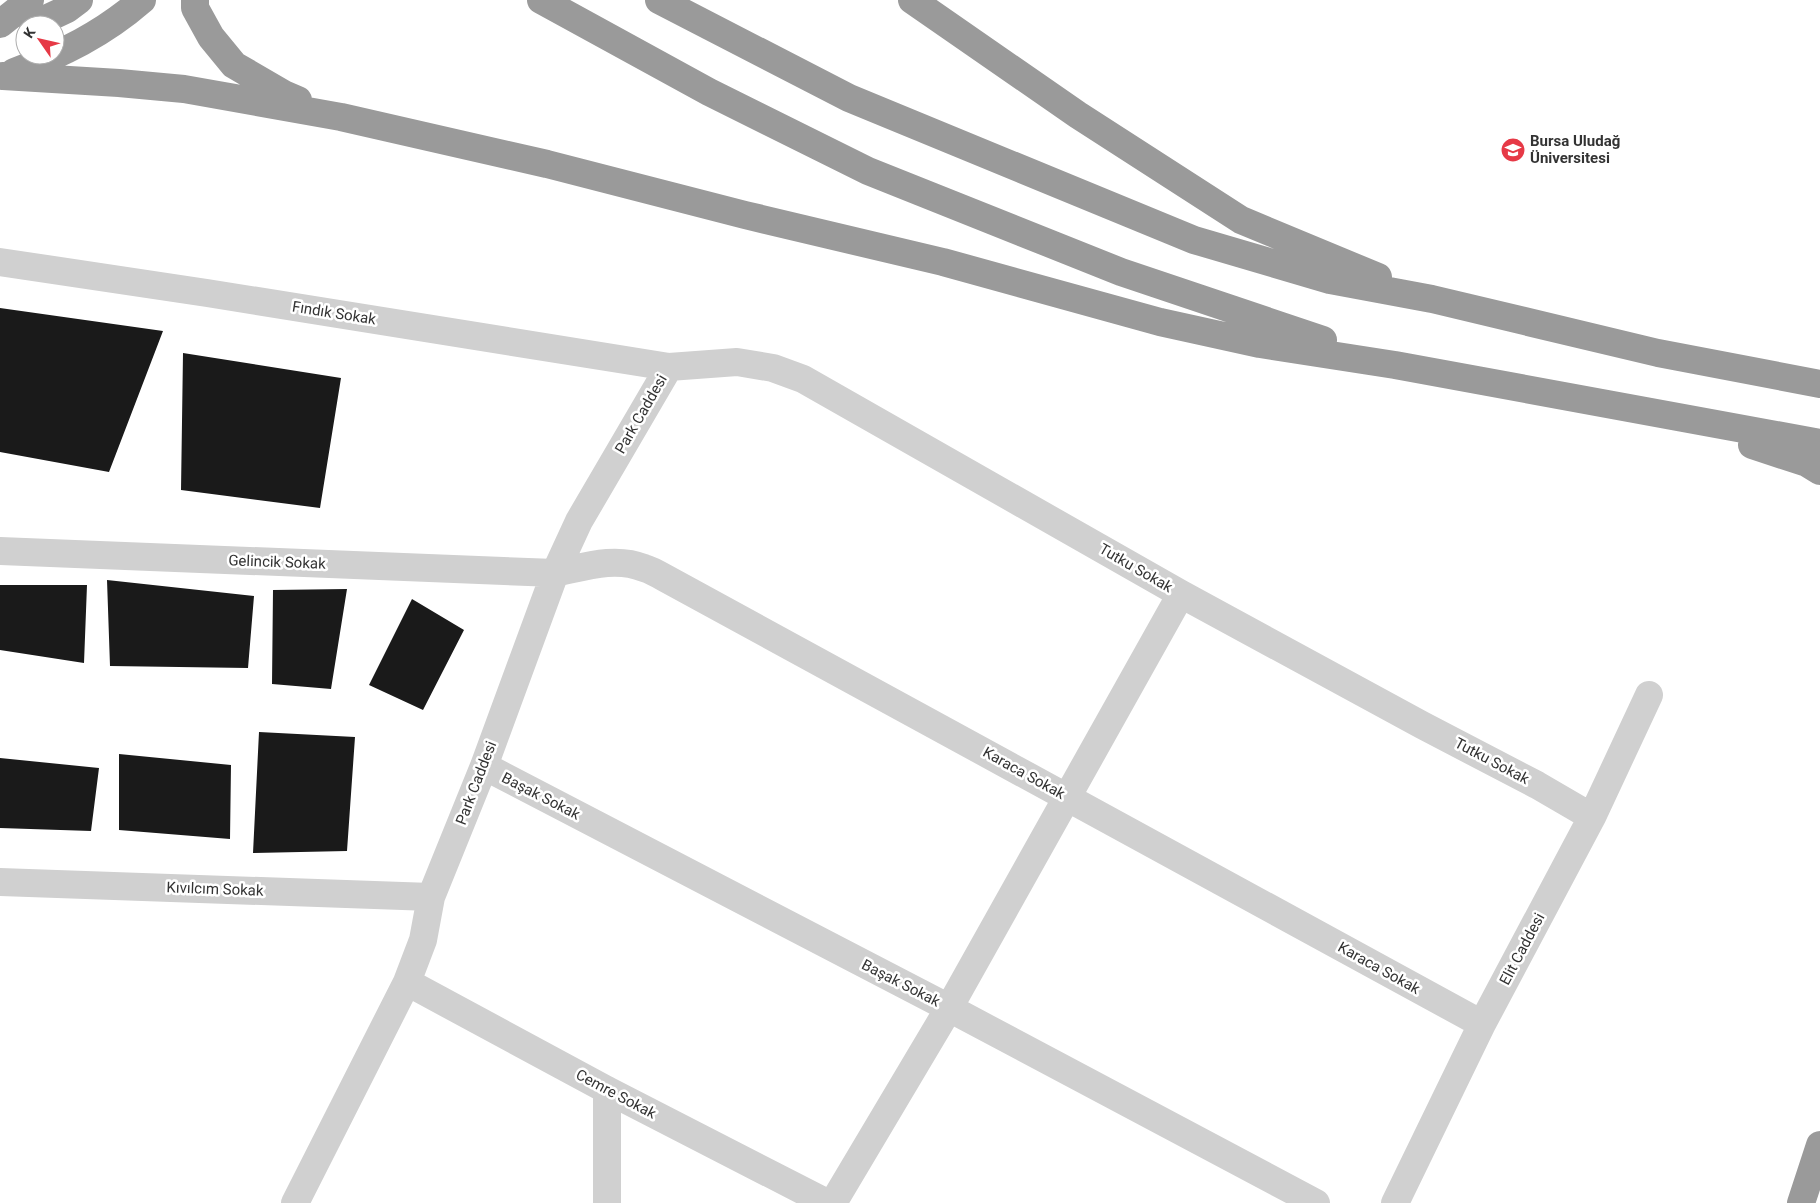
<svg xmlns="http://www.w3.org/2000/svg" width="1820" height="1203" viewBox="0 0 1820 1203" font-family="Roboto,sans-serif">
  <style>
    .building { fill: #1a1a1a }
    .lines { fill: none; stroke-linecap: round; stroke-linejoin: round }
    .minor { stroke: #d0d0d0; stroke-width: 28 }
    .highway { stroke: #9a9a9a; stroke-width: 28 }
    .labels { text-anchor: middle; stroke-width: 5; stroke-linejoin: round; paint-order: stroke }
    .poi-label { font-size: 15px; font-weight: bold; fill: #333; stroke: #fff; text-anchor: start }
    .street-label { font-size: 15px; fill: #333; stroke: #fff }
  </style>
  <rect width="100%" height="100%" fill="#fff"/>
  <path class="building" d="M0,308l163,23 -54,141 -109,-20z
    M183,353l158,25 -21,130 -139,-18z
    M107,580l147,16 -6,72 -138,-2z
    M0,585h87l-3,78 -84,-13z
    M347,589l-16,100 -59,-5 1,-94z
    M412,599l52,31 -41,80 -54,-25z
    M259,732l96,5 -8,114 -94,2z
    M119,754l112,11 -1,74 -111,-9z
    M0,758l99,10 -8,63 -91,-3z"/>
  <g class="lines">
    <path class="minor" d="M0,262l207,31 462,74 68,-5 36,6 30,11 378,215 241,131 115,60 55,32
      M0,551l555,22c29,-6 60,-17 89,-5 7,2 14,6 21,10l817,446
      M484,766l465,242 367,195
      M0,882l431,15
      M407,982l200,108 220,113
      M295,1203l112,-221 16,-42 8,-43 53,-131 71,-193 24,-52 90,-154
      M607,1203v-113
      M833,1203l116,-195 232,-414
      M1395,1203l87,-179 110,-207 57,-122"/>
    <path class="highway" d="M195,0v8l16,29 23,28 50,29 14,6
      M541,0l168,92 159,79 253,101 202,68
      M659,0l190,98 345,142 136,40 102,19 226,54 162,31
      M912,0l166,115 163,105 137,57
      M0,24l30,-24
      M33,25l34,-16 12,-9
      M14,72c48,-18 89,-38 128,-72
      M3,76l116,7 65,6 157,28 206,47 198,51 198,47 217,60 100,22 135,21 425,78
      M1752,445l55,18 13,8
      M1801,1203l19,-58"/>
  </g>
  <defs>
    <symbol id="university-disc" viewBox="-11 -11 22 22"><circle r="9.5" fill="#e63946" stroke="#fff"/><path d="M0-5L7-2L0 1L-7-2ZM-4 1L0 2.5L4 1V4Q0 6-4 4Z" fill="#fff"/></symbol>
  </defs>
  <g fill-rule="evenodd">
    <use href="#university-disc" x="1499" y="136" width="28" height="28"/>
  </g>
  <g class="labels">
    <g class="poi-label">
      <text x="1530" y="146">Bursa Uludağ<tspan x="1530" dy="17">Üniversitesi</tspan></text>
    </g>
    <g class="street-label">
      <text transform="translate(334 313) rotate(9)" y="5">Fındık Sokak</text>
      <text transform="translate(641 414) rotate(-60)" y="5">Park Caddesi</text>
      <text transform="translate(277 562) rotate(2)" y="5">Gelincik Sokak</text>
      <text transform="translate(1136 568) rotate(30)" y="5">Tutku Sokak</text>
      <text transform="translate(1492 761) rotate(28)" y="5">Tutku Sokak</text>
      <text transform="translate(1024 773) rotate(29)" y="5">Karaca Sokak</text>
      <text transform="translate(476 783) rotate(-69)" y="5">Park Caddesi</text>
      <text transform="translate(541 796) rotate(27)" y="5">Başak Sokak</text>
      <text transform="translate(215 889) rotate(2)" y="5">Kıvılcım Sokak</text>
      <text transform="translate(1522 949) rotate(-62)" y="5">Elit Caddesi</text>
      <text transform="translate(1379 968) rotate(29)" y="5">Karaca Sokak</text>
      <text transform="translate(901 983) rotate(27)" y="5">Başak Sokak</text>
      <text transform="translate(616 1094) rotate(28)" y="5">Cemre Sokak</text>
    </g>
  </g>
  <g transform="translate(40 40) rotate(304)"><circle r="24" fill="#ffffff" stroke="#adadad"/>
  <path d="M0-4L9 19L0 12L-9 19Z" fill="#e63946"/>
  <text y="-8" font-size="14" font-weight="bold" text-anchor="middle" fill="#333333">K</text>
  </g>
</svg>
